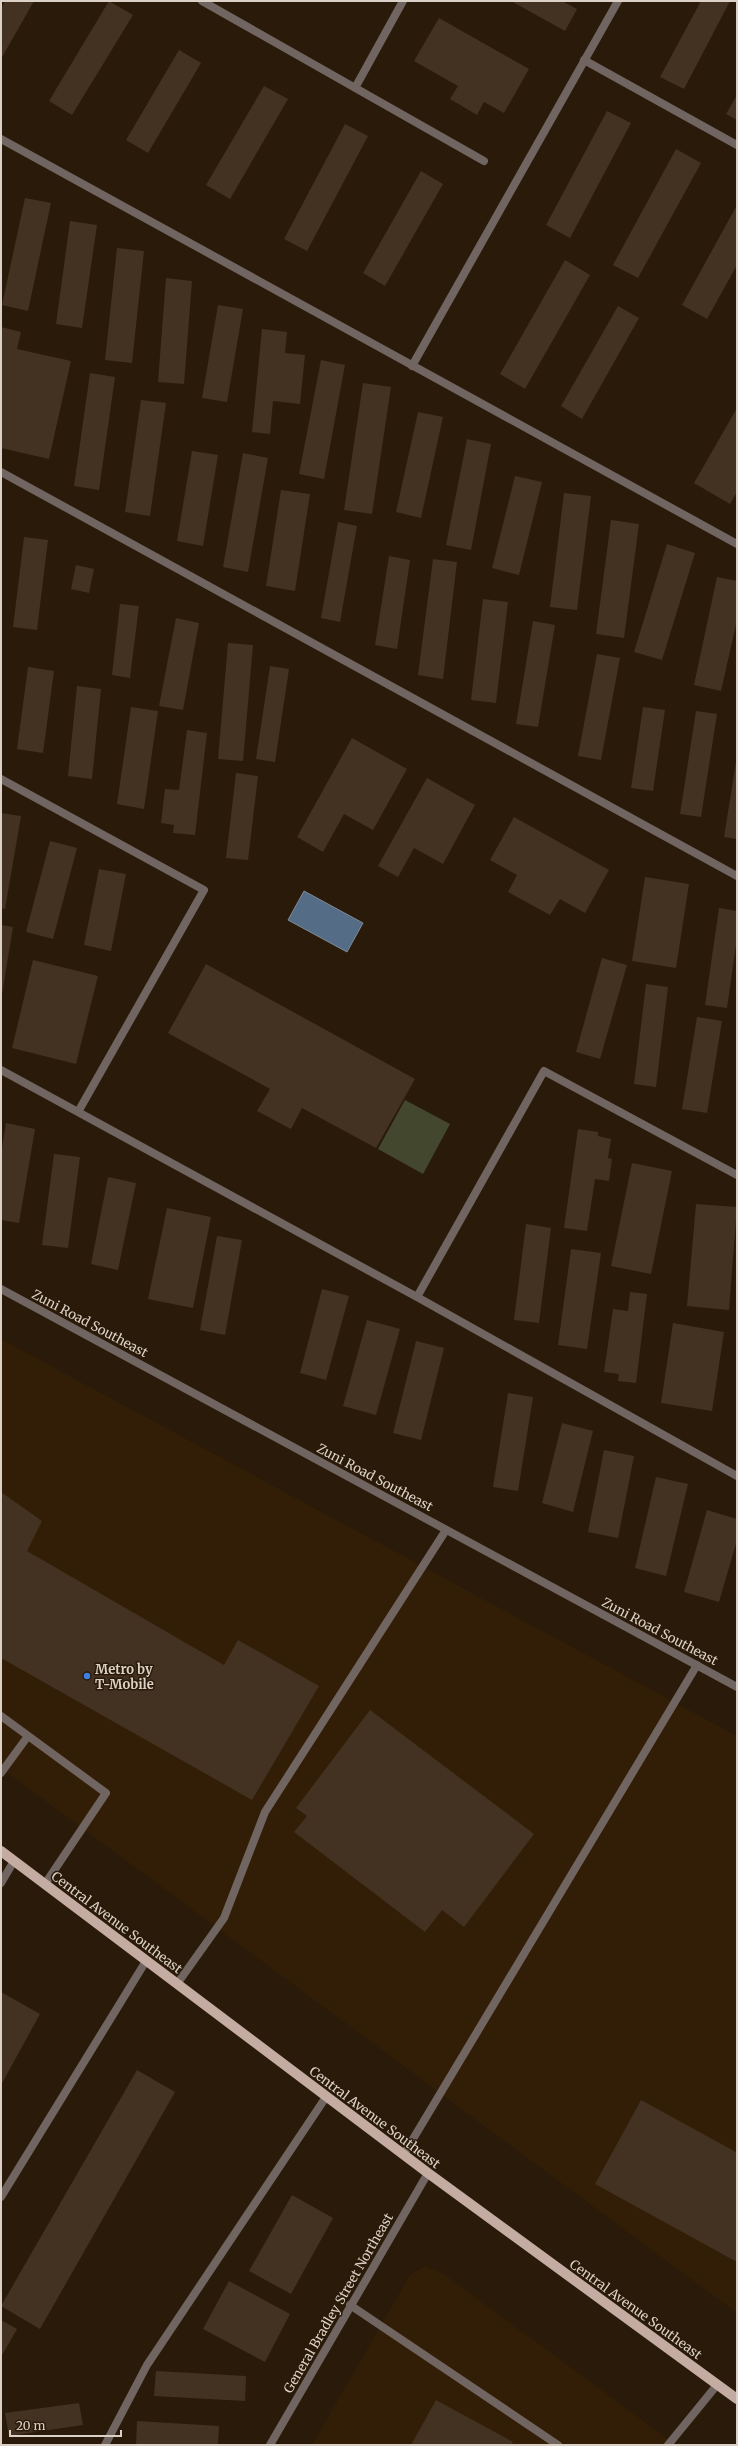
<svg xmlns="http://www.w3.org/2000/svg" width="738" height="2446" viewBox="0 0 738 2446" font-family="Merriweather,serif">
  <style>
    .built { fill: #321e07 }
    .green { fill: #43472e }
    .water { fill: #556c86; stroke: #7d8a99 }
    .building { fill: #433221 }
    .lines { fill: none; stroke-linecap: round; stroke-linejoin: round }
    .service { stroke: #706560; stroke-width: 8 }
    .minor { stroke: #706560; stroke-width: 8 }
    .tertiary { stroke: #706560; stroke-width: 8 }
    .primary { stroke: #c4aca2; stroke-width: 10 }
    .shop-dot { fill: #3f7fe0; stroke: #2a1a09; stroke-width: 1.5 }
    .labels { text-anchor: middle; stroke-width: 3; stroke-linejoin: round; paint-order: stroke }
    .street-label { font-size: 13px; fill: #dbd1c6; stroke: #2a1a09 }
    .poi-label { font-size: 13px; font-weight: bold; fill: #dbd1c6; stroke: #2a1a09; text-anchor: start }
  </style>
  <rect width="100%" height="100%" fill="#2a1a09"/>
  <path class="built" d="M1,1339l736,397v577l-736,-545z
    M425,2266l19,8 232,171h-364l98,-170z"/>
  <path class="green" d="M405,1100l45,24 -27,50 -45,-25z"/>
  <path class="water" d="M304,891l59,32 -16,29 -59,-32z"/>
  <path class="building" d="M5,1h29l-33,58v-50z
    M109,1l24,14 -61,100 -23,-14z
    M511,1h51l15,8 -12,22z
    M701,1h29l-46,88 -24,-12z
    M439,18l90,51 -25,44 -20,-11 -7,13 -27,-16 8,-13 -44,-25z
    M179,50l22,13 -53,90 -22,-13z
    M264,86l24,13 -58,100 -24,-14z
    M737,95v25l-11,-6z
    M607,111l24,12 -61,115 -24,-13z
    M345,124l23,12 -61,115 -23,-12z
    M676,149l25,14 -63,115 -25,-13z
    M421,171l22,13 -58,102 -22,-13z
    M25,198l26,5 -23,108 -26,-6z
    M737,205v60l-30,54 -25,-14z
    M70,221l27,4 -15,103 -26,-4z
    M117,248l27,3 -12,112 -27,-3z
    M565,260l25,15 -65,114 -25,-15z
    M166,278l26,3 -8,103 -26,-2z
    M218,305l25,4 -16,93 -25,-4z
    M618,306l21,12 -57,101 -21,-13z
    M1,327l20,5 -4,17 54,12 -22,98 -48,-11z
    M262,329l25,3 -2,21 20,2 -5,49 -27,-3 -3,33 -18,-2z
    M321,360l24,5 -21,114 -25,-5z
    M90,373l25,4 -16,113 -25,-4z
    M363,383l28,4 -19,127 -28,-4z
    M141,400l25,3 -16,113 -25,-4z
    M737,408v84l-7,12 -36,-21z
    M418,412l25,5 -22,101 -25,-6z
    M467,439l24,5 -20,106 -25,-5z
    M192,451l26,4 -15,91 -26,-5z
    M243,453l25,5 -20,114 -25,-5z
    M515,476l27,6 -23,93 -27,-7z
    M281,490l29,4 -15,97 -29,-5z
    M564,493l27,3 -14,114 -27,-3z
    M611,520l28,4 -15,114 -28,-4z
    M338,522l19,4 -17,96 -19,-4z
    M24,537l24,3 -11,90 -24,-3z
    M667,544l28,9 -33,107 -28,-8z
    M389,556l21,4 -13,89 -22,-4z
    M433,559l24,3 -14,117 -25,-4z
    M76,565l18,4 -5,24 -18,-4z
    M717,577l20,4v39l-16,71 -27,-6z
    M483,599l25,3 -12,101 -25,-3z
    M120,604l19,2 -9,72 -18,-3z
    M176,618l23,5 -16,87 -24,-4z
    M533,621l22,4 -17,102 -22,-3z
    M228,643l25,2 -10,116 -25,-2z
    M597,654l23,4 -19,102 -23,-4z
    M270,666l19,3 -14,93 -19,-3z
    M28,667l26,4 -11,82 -26,-4z
    M77,686l24,3 -9,90 -24,-3z
    M131,707l27,4 -14,98 -27,-5z
    M643,707l22,3 -12,81 -22,-3z
    M696,711l21,3 -16,103 -21,-3z
    M187,730l20,3 -12,102 -22,-2 1,-8 -13,-2 4,-34 14,1z
    M352,738l55,31 -34,61 -29,-16 -21,38 -26,-15z
    M736,762h1v77l-13,-2z
    M236,773l22,3 -10,84 -22,-2z
    M427,778l48,27 -32,59 -29,-16 -16,29 -20,-11z
    M1,813l20,3 -16,93 -4,-1z
    M514,817l95,53 -24,43 -25,-14 -10,16 -42,-23 9,-17 -27,-15z
    M50,841l27,7 -24,91 -27,-7z
    M99,869l27,5 -15,77 -27,-6z
    M645,877l44,7 -13,84 -44,-7z
    M719,908l18,3v27l-10,70 -22,-3z
    M1,925l12,2 -11,67h-1z
    M602,958l25,7 -27,94 -24,-7z
    M33,960l65,16 -22,88 -64,-16z
    M206,964l209,115 -39,69 -74,-40 -11,21 -34,-18 13,-22 -102,-56z
    M646,984l22,3 -12,100 -22,-3z
    M697,1017l25,4 -15,92 -25,-4z
    M6,1123l29,6 -16,94 -18,-3v-66z
    M578,1129l20,3v4l13,3 -3,19 4,1 -3,22 -14,-2 -8,52 -23,-3z
    M54,1154l26,3 -12,91 -26,-3z
    M632,1163l40,8 -21,103 -40,-8z
    M108,1177l28,6 -18,87 -27,-6z
    M696,1204l41,3 -8,103 -42,-4z
    M167,1208l44,9 -18,91 -45,-9z
    M526,1224l25,4 -12,95 -25,-3z
    M217,1236l25,4 -17,95 -25,-5z
    M571,1249l30,4 -14,96 -29,-4z
    M322,1289l27,7 -23,84 -26,-7z
    M630,1292l17,2 -11,89 -18,-2 1,-7 -15,-2 9,-63 15,2z
    M367,1320l33,9 -24,86 -33,-9z
    M673,1323l51,9 -12,79 -51,-8z
    M416,1341l28,7 -23,92 -28,-7z
    M508,1393l25,4 -15,94 -25,-4z
    M562,1423l31,8 -20,81 -31,-9z
    M604,1450l30,6 -16,82 -30,-6z
    M656,1477l32,7 -22,92 -31,-8z
    M1,1492l41,29 -15,30 197,114 14,-25 81,46 -67,114 -251,-142z
    M707,1510l30,9v21l-18,62 -35,-10z
    M370,1710l164,124 -70,93 -22,-17 -17,22 -131,-100 13,-16 -11,-8z
    M1,1992l39,22 -39,71z
    M137,2070l38,22 -135,237 -39,-23z
    M641,2100l95,52 1,-2v112l-142,-78z
    M292,2195l41,23 -42,76 -42,-23z
    M229,2281l61,33 -25,48 -62,-33z
    M1,2320l16,9 -16,28z
    M156,2371l90,5 -1,25 -91,-5z
    M436,2400l77,42 -2,3h-100z
    M79,2403l4,22 -74,11 -4,-23z
    M137,2421l82,5 -1,19h-82z"/>
  <g class="lines">
    <path class="service" d="M584,60l153,85
      M1,139l736,405
      M412,366l206,-365
      M1,472l736,404
      M1,779l203,111 -126,222
      M1,1070l416,227 320,179
      M417,1297l127,-226 193,104
      M1,1716l105,77 -61,91
      M1,1773l27,-37
      M177,1984l47,-66 41,-106 181,-282
      M404,2154l293,-489
      M1,2197l145,-236
      M350,2305l208,140
      M105,2445l42,-80 179,-268
      M668,2445l49,-60"/>
    <path class="minor" d="M202,1l282,160
      M355,88l48,-87
      M1,1883l13,-22
      M270,2445l158,-272"/>
    <path class="tertiary" d="M1,1289l736,398"/>
    <path class="primary" d="M1,1851l427,322 309,226"/>
  </g>
  <circle class="shop-dot" cx="87" cy="1676" r="4"/>
  <g class="labels">
    <g class="street-label">
      <text transform="translate(90 1323) rotate(28)" y="5">Zuni Road Southeast</text>
      <text transform="translate(375 1477) rotate(28)" y="5">Zuni Road Southeast</text>
      <text transform="translate(660 1631) rotate(28)" y="5">Zuni Road Southeast</text>
      <text transform="translate(117 1922) rotate(37)" y="5">Central Avenue Southeast</text>
      <text transform="translate(375 2117) rotate(37)" y="5">Central Avenue Southeast</text>
      <text transform="translate(338 2303) rotate(-60)" y="5">General Bradley Street Northeast</text>
      <text transform="translate(636 2309) rotate(36)" y="5">Central Avenue Southeast</text>
    </g>
    <g class="poi-label">
      <text x="95" y="1674">Metro by<tspan x="95" dy="15">T-Mobile</tspan></text>
    </g>
  </g>
  <rect width="738" height="2446" fill="none" stroke="#dbd1c6" stroke-width="4"/>
  <path d="M10 2430v6h111v-6" fill="none" stroke="#dbd1c6" stroke-width="2"/>
  <text x="16" y="2430" font-size="12" fill="#dbd1c6" stroke="#2a1a09" stroke-width="3" paint-order="stroke">20 m</text>
</svg>
